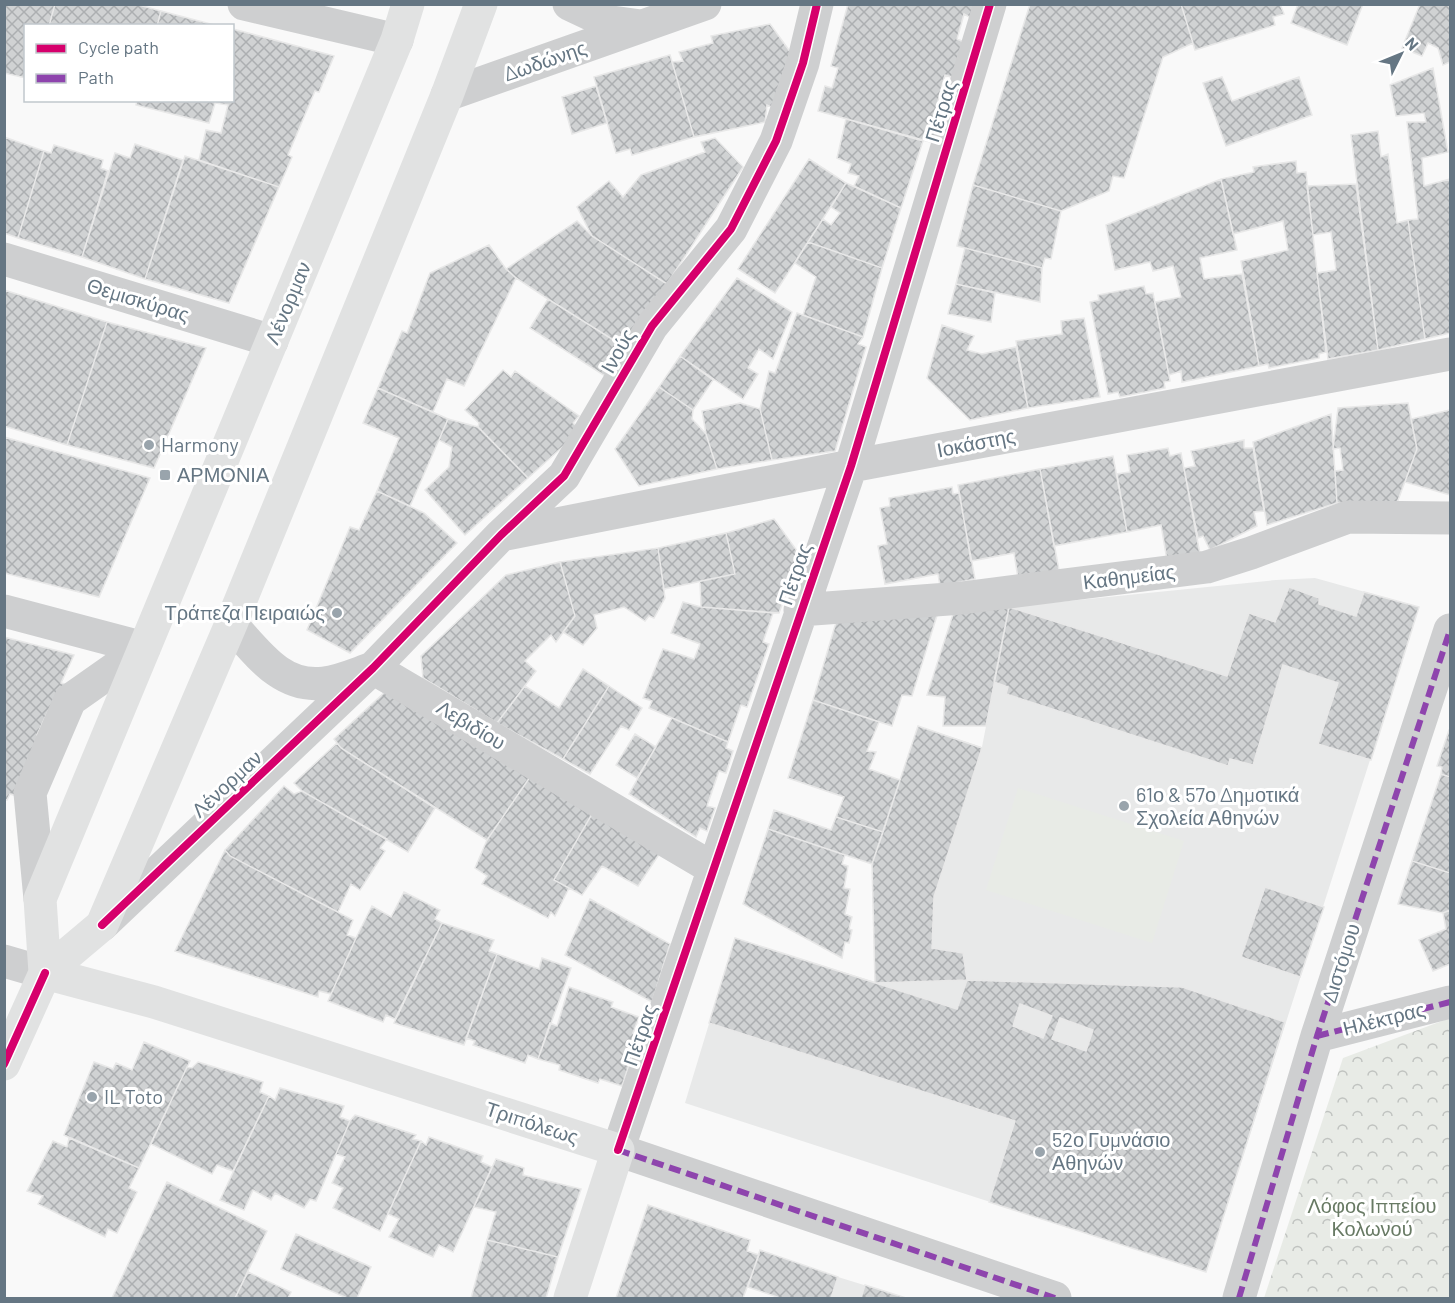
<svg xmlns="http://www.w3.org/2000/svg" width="1455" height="1303" viewBox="0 0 1455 1303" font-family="Barlow,sans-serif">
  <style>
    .built { fill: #e8e9e9 }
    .forest { fill: url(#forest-crowns) }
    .pitch { fill: #e8ebe6 }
    .building { fill: url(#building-cross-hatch); stroke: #e8e8e8; stroke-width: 1.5; fill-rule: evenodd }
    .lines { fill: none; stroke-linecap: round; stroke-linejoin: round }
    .minor { stroke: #cecfd0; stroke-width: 33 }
    .major { stroke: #e1e2e2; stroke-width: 33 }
    .quiet { stroke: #8e44ad; stroke-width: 6; stroke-dasharray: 12 6; stroke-linecap: butt }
    .cycleway-casing { stroke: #fff; stroke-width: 11 }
    .cycleway { stroke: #d6006c; stroke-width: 8 }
    .poi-dot { fill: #99a4ac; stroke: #fff; stroke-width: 2 }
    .labels { text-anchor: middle; stroke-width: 6; stroke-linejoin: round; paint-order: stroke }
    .street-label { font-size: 20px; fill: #657683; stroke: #fff }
    .poi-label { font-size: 20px; fill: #657683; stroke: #fff; text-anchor: start }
    .park-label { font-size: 20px; fill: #687a64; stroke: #fff }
  </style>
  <defs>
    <pattern id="forest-crowns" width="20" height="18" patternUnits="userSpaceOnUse" patternTransform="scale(1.5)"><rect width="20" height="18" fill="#e8ebe6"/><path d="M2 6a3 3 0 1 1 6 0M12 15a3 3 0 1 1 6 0" fill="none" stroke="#c0c3c0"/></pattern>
    <pattern id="building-cross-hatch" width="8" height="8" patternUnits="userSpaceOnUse" patternTransform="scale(1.5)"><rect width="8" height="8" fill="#d0d2d3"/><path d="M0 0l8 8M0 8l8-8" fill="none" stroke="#acafb1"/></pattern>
  </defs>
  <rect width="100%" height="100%" fill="#f9f9f9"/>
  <path class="built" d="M1315,578l104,29 -213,665 -521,-169 50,-165 140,44 -3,-118 46,-138 64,21 27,-140 267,-27z
    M838,1277l68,21h-75z"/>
  <path class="forest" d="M1450,1018v280h-186l79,-240z"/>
  <path class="pitch" d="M1018,788l166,53 -32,102 -166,-53z"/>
  <path class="building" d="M4,4h51l-6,22h-23v52l-22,-5z
    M55,4h80l26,7 -4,15h-108z
    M848,4h128l-5,14 -7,-4 -7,25 7,3 -10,36 -9,-3 -7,26 7,1 -11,41 -116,-32 7,-25 7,2 6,-20 -7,-2z
    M1030,4h151l12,39 -30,14 -39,121 -11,-2 -4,15 -48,20 -88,-26z
    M1181,4h99l4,10 -11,3 2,8 -80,25z
    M1298,4h65l-16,41 -56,-22z
    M1420,4h30v58l-7,3 -5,-17 -10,-5 -6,13 -20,-8z
    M161,11l57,15h-61z
    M770,24l21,29 -17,55 -7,-3 -2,17 -71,15 -22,-75 11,-1 -4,-9 34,-9 -2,-7z
    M233,29l101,27 -15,36 -4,-1 -27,64 4,2 -13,30 -80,-27 7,-30 15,3 7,-28 -13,-2 1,-3h16z
    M670,55l24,82 -62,18 -2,-6 -14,4 -22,-76z
    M1433,68l15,84 -26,6 2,28 26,-7v154l-25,6 -17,-119 10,-1 -11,-97h19l-2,-9 -28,3 -6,-31z
    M1222,77l10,24 67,-24 13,38 -86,31 -23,-63z
    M596,86l11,37 -35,11 -10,-37z
    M137,100h79l-7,23 -73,-18z
    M846,119l77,22 -22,67 -47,-22 5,-10 -11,-3 3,-9 -14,-6z
    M1378,131l3,26 7,-3 9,69 11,-3 17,119 -47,11 -27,-215z
    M4,137l40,14 -26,87 -14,-5z
    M715,138l28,29 -76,117 -75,-48 -15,-29 32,-26 14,16 18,-22 64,-23 -4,-10z
    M135,144l48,16 -38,119 -63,-22 33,-104 15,5z
    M54,145l49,15 -2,8 7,3 -26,86 -64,-19 26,-87 7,2z
    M185,156l94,31 -50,116 -84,-24z
    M809,159l37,24 -71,110 -37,-24z
    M1296,161l1,12 9,-1 20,180 -7,2v4l-50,10 -1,-4 -9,2 -18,-105 47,-11 -5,-29 -50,13 -12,-55 33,-7 -1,-5z
    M1221,179l16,71 -37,8 4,21 38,-5 17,92 -77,16 -1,-11 -12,4 -14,-73 26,-5 -8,-31 -20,5 -3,-9 -35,8 -9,-45z
    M846,183l55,25 -19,60 -74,-26 15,-23 8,6 9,-12 -9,-6z
    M1356,184l22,166 -50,9 -11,-86 19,-3 -5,-38 -18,3 -6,-49z
    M973,185l88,26 -10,48 -6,-1 -3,10 -85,-22z
    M577,221l15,15 75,48 -44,62 -75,-47 -32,-21 -10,-9z
    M808,242l74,26 -19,69 -60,-22 13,-38 -21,-14z
    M489,245l17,24 10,9 -52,108 -17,-7 -14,33 -55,-24 24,-57 5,2 23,-60z
    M965,248l77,20 -2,34 -84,-18z
    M737,278l55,34 -19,47 -14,-10 -11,19 10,6 -15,25 -63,-43z
    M956,284l39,9 -4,29 -43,-8z
    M1144,286l2,8 7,-1 17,88 -6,1 1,6 -45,9 -2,-5 -10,2 -18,-92 9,-2 -1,-5z
    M4,290l103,32 -40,123 -63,-19z
    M548,299l75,47 -18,30 -75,-48z
    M797,313l66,24 -5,7 8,3 -31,104 -63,9 -12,-51 9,-38 6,2z
    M1084,318l16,79 -72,11 -12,-67 46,-7 -1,-13z
    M107,322l99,26 -52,120 -87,-23z
    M942,325l32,11 -7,14 15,4 34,-7 12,61 -58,12 -43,-42z
    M680,356l33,24 -20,30 -34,-23z
    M503,370l8,7 4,-6 64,45 -6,7 8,7 -53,48 -50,-51 1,-4 -14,-13z
    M659,387l34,23 -1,9 14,15 11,35 -78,17 -24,-37z
    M378,388l70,31 -38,87 -33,-15 22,-53 -36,-15z
    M740,403l20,6 12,51 -55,9 -11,-35 -4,-23z
    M1408,403l9,46 -20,54h-60l-2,-32 8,-1 -3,-22 -7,1 5,-41z
    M1450,410v85l-45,-13 12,-33 -6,-30z
    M1331,414l6,89 -70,22 -14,-83z
    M448,419l30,8 50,51 -63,57 -40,-45 24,-23 3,-20 -13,-7z
    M4,437l146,41 -51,119 -95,-24z
    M1244,440v8h9l11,63 -10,1 3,14 -47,24 -7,-14 -5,2 -14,-70 11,-2 -4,-15z
    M1168,448l2,8 11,-3 19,101 -33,6 -6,-35 -34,7 -10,-58 13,-2 -3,-17z
    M1113,456l14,76 -73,14 -14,-77z
    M1040,469l19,101 -41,8 -4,-25 -43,8 -13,-76z
    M952,487l1,7 6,-1 16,86 -35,7 -2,-12 -53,10 -7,-38 9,-2 -7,-36 10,-2 -1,-8z
    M377,491l47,22 33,30 -107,110 -43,-23 43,-103 9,3z
    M774,519l26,36 -21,58 -78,-6 -1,-26 35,-7 -9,-41z
    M726,533l9,41 -71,15 -6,-41z
    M658,548l7,50 -11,20 -5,-2 -4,5 -21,-14 -30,8 3,13 -14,17 -20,-13 12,-16 -15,-54z
    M560,562l15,54 -19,26 -5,-7 -26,26 11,10 -39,52 -74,-45 -2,-22 85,-81z
    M1289,587l30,11v6l37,12 8,-24 55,15 -48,153 -53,-16 20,-61 -55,-18 -30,100 -23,-6 -2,7 -222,-72 2,-7 -14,-5 15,-75 218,69 22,-63 26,9z
    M683,602l18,5 72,6 -10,29 6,2 -22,63 -6,-2 -13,37 -79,-34 3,-7 -9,-3 20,-49 31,10 6,-15 -29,-11z
    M1009,607l-23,119h-43l2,-29 -18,-2 28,-87z
    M939,609l-27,87 -10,-1 -10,31 -79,-26 24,-81z
    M4,637l70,18 -13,28 4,1 -17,27 -11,24 6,3 -26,58 -7,-2 -3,6 -3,-1z
    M583,669l26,17 -46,73 -66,-36 28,-37 34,22z
    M609,686l33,22 -13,22 -8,-4 -31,48 -27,-15z
    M385,692l145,85 -43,63 -146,-92 -7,-9z
    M813,700l66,22 -12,29 9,1 -7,17 31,11 -17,52 -47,-15 8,-20 -56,-19z
    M672,718l56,24 -2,6 7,3 -7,22 -7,-2 -12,35 8,2 -8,23 -7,-3 -4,9 -67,-43z
    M918,726l64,22 -48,149 -2,51 31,5 4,27 -92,3 -3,-119z
    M1449,730h1v47l-9,-3 1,-7 -5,-1z
    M635,734l21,13 -19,31 -21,-13z
    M337,743l4,5 94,60 -27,44 -106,-61 -8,-8z
    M1441,774l9,3v96l-38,-12z
    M530,777l62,37 -38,66 15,8 -14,28 -4,-4 -3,6 -66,-34 5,-8 -12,-8 12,-28z
    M284,786l10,8 8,-3 85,48 -7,9 5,3 -25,39 -9,-6 -13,28 -108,-56 -5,-6z
    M774,810l57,20 5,-13 47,15 -11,32 -104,-35z
    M592,814l68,39 -22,33 -36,-20 -20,29 -28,-15z
    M768,829l77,26 -3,9 6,2 -4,22 6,1 -5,25 7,3 -3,12 3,1 -3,13 -4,-1 -3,16 -99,-54z
    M225,850l5,6 123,64 -6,15 9,3 -25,56 -12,-3 -1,6 -143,-46z
    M1412,861l38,12v37l-7,3 -45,-9z
    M1265,887l59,20 -24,70 -59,-20z
    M404,892l36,18 -5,9 7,4 -47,96 -9,-4 -3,7 -55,-21 28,-63 16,-32 19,11z
    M590,899l80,45 -18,58 -87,-47z
    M1450,910v54l-17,7 -14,-31 27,-11 -3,-16z
    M442,923l52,17 -5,11 8,3 -33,91 -70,-22z
    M735,938l222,71 10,-29 215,7 103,35 -79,250 -217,-70 26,-81 -306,-98zM1020,1004l32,12 -9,22 -30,-12zM1060,1018l33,12 -7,21 -34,-12z
    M497,954l42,15 3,-11 29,10 -33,91 -10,-4 -3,8 -52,-18 2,-4 -9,-3z
    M569,987l44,15 -2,5 28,10 -6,16 6,1 -17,52 -22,-7 -2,4 -39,-13 1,-5 -22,-6 12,-36 7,3z
    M144,1042l46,19 -51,107 -75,-33 30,-73 19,7 3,-6 16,7z
    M198,1062l65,20 -3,10 9,4 -36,75 -16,-6 -5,9 -61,-30 36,-77 5,1z
    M280,1088l64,18 -4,11 10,4 -34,80 -6,-2 -6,9 -29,-15 -4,7 -18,-10 -9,20 -24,-10 49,-104 6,4z
    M355,1115l61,20 -3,4 8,2 -41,90 -47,-23 10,-20 -11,-5 13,-26 -9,-3 14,-33z
    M429,1137l54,19 -2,6 11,5 -39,85 -14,-7 -6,12 -44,-20 10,-18 -11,-5 33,-73 5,4z
    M69,1138l70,30 -10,20 8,4 -20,41 -9,-4 -3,8 -67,-33 5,-8 -16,-5 26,-50 14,6z
    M496,1159l28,9 -1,7 58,14 -23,68 -71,-17 9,-28 -22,-5z
    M167,1182l100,49 -32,67h-123z
    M648,1205l102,35 -3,11 12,4 -16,43h-127z
    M296,1234l75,33 -14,31h-10l-66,-29z
    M487,1240l71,17 -12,41h-75z
    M760,1250l78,27 -7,21h-51l-32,-11z
    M248,1272l43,20 -3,6h-53z
    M865,1285l41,13h-45z"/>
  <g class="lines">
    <path class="minor" d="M244,4l153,36
      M569,4l36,17 36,5
      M990,4l-139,462 -233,684 437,148
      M447,95l258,-91
      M4,259l268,82
      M501,535l350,-69 599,-112
      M800,610l162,-12 245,-31 44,-14 97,-36 102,1
      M4,611l140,37
      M231,624c26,28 50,65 93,59 17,-2 34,-10 49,-15l341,201
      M40,899l-10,-106 40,-93 74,-52
      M102,925l271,-257 128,-133 63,-59 88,-150 79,-97 45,-88 27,-78 14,-59
      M4,961l41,12
      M1317,1036l133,-34
      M1239,1298l78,-262 133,-406"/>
    <path class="major" d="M45,973l-5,-74 357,-859 11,-36
      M45,973l109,29 464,148 -48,148
      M4,1064l41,-91 57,-48 129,-301 216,-529 34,-91"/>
    <path class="quiet" d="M1317,1036l133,-34
      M618,1150l437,148
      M1239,1298l78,-262 133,-406"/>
    <defs>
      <path id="cycleway" d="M102,925l271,-257 128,-133 63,-59 88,-150 79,-97 45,-88 27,-78 14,-59
        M4,1064l41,-91
        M618,1150l233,-684 139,-462"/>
    </defs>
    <use href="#cycleway" class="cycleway-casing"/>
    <use href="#cycleway" class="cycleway"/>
  </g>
  <g class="poi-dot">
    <circle cx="149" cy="445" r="6"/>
    <rect x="159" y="469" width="12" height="12" rx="3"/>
    <circle cx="337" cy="613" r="6"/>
    <circle cx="1124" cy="806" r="6"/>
    <circle cx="92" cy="1097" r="6"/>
    <circle cx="1040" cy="1152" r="6"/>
  </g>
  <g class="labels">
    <g class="street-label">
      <text transform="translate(545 61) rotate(-19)" y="7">Δωδώνης</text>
      <text transform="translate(941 111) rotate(-73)" y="7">Πέτρας</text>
      <text transform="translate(138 300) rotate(17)" y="7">Θεμισκύρας</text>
      <text transform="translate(288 303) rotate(-67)" y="7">Λένορμαν</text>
      <text transform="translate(618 351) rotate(-60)" y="7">Ινούς</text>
      <text transform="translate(976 443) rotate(-11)" y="7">Ιοκάστης</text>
      <text transform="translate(795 574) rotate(-71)" y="7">Πέτρας</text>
      <text transform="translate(1129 577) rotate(-7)" y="7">Καθημείας</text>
      <text transform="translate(471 725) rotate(31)" y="7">Λεβιδίου</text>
      <text transform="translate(227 784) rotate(-43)" y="7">Λένορμαν</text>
      <text transform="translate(1341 963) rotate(-72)" y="7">Διστόμου</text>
      <text transform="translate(1384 1019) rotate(-14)" y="7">Ηλέκτρας</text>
      <text transform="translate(640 1035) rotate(-71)" y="7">Πέτρας</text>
      <text transform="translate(532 1123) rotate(18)" y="7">Τριπόλεως</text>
    </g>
    <g class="poi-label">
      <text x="161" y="452">Harmony</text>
      <text x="177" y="482">ΑΡΜΟΝΙΑ</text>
      <text x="325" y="620" text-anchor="end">Τράπεζα Πειραιώς</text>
      <text x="1136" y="802">61ο &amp; 57ο Δημοτικά<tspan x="1136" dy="23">Σχολεία Αθηνών</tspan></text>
      <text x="104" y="1104">IL Toto</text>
      <text x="1052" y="1147">52ο Γυμνάσιο<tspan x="1052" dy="23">Αθηνών</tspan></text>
    </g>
    <g class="park-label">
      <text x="1372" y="1213">Λόφος Ιππείου<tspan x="1372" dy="23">Κολωνού</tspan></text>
    </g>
  </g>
  <rect width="1455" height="1303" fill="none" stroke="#657683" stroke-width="12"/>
  <rect x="24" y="24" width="210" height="78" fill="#ffffff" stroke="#c1c8cd" stroke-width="1.5"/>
  <rect x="36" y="44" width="30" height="9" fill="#d6006c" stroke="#c1c8cd" stroke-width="1.5"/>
  <text x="78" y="54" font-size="18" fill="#657683">Cycle path</text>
  <rect x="36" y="74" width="30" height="9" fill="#8e44ad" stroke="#c1c8cd" stroke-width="1.5"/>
  <text x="78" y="84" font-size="18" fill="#657683">Path</text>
  <g transform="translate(1401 54) rotate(47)" stroke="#ffffff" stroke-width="4.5" paint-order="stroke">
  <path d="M0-4.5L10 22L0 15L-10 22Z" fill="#657683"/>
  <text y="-9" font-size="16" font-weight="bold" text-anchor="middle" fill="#657683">N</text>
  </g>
</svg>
